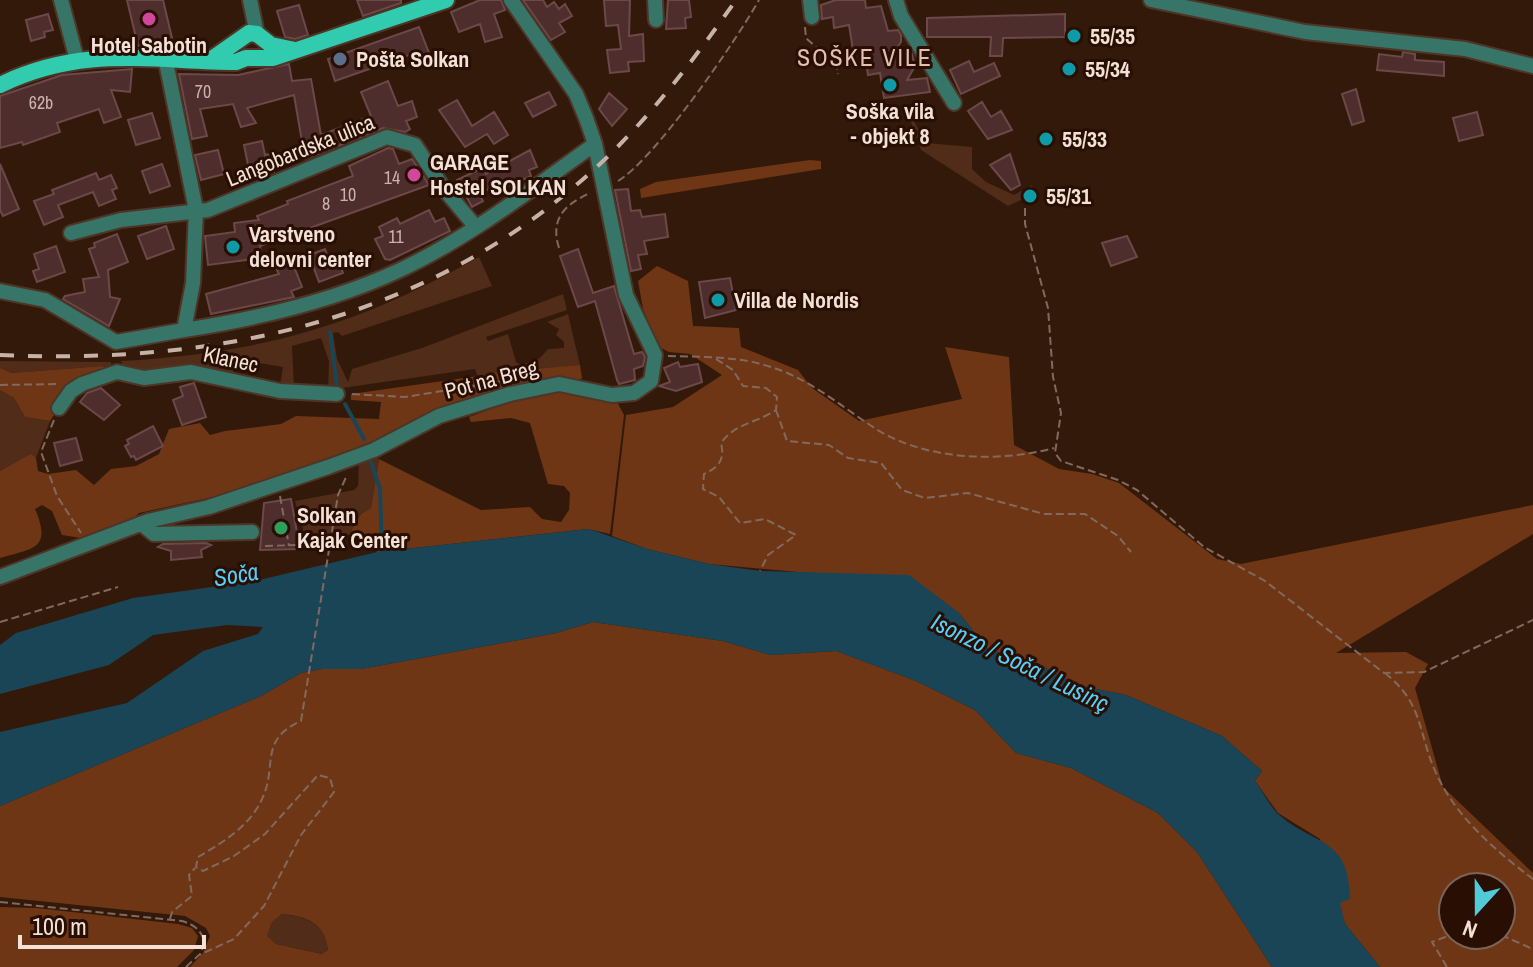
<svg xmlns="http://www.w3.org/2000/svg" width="1533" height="967" viewBox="0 0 1533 967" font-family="'Archivo Narrow',sans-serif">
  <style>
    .green { fill: #502c19 }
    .forest { fill: #6f3615; fill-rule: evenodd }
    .water { fill: #194556 }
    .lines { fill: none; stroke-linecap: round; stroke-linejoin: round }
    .stream { stroke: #194556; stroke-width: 4 }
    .building { fill: #4e2d2d; stroke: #6c4948; stroke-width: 2 }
    .minor-casing { stroke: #4e3527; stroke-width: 18 }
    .major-casing { stroke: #4e3527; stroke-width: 20 }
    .path { stroke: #816a5d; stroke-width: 2; stroke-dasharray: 8 4; stroke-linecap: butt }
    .minor { stroke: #367568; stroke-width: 14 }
    .major { stroke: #31ccb0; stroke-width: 16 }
    .rail { stroke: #c7b2a8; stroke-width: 4; stroke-dasharray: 14 14; stroke-linecap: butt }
    .hotel-dot { fill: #d1479c; stroke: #290f03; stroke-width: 3 }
    .culture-dot { fill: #0f9aa8; stroke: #290f03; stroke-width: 3 }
    .service-dot { fill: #5c6f8a; stroke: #290f03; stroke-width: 3 }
    .leisure-dot { fill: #2e9e5b; stroke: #290f03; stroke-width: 3 }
    .labels { text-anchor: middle; stroke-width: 6; stroke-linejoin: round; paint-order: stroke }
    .number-label { font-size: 18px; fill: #cab3ac }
    .poi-label { font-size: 22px; font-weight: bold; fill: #f3e0d7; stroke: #290f03; text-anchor: start }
    .street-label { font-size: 22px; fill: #f3e0d7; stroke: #290f03 }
    .neighbourhood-label { font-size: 24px; letter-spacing: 2px; fill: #e4c0ae; stroke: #290f03 }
    .water-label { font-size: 24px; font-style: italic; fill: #55cefa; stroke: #290f03 }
  </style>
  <rect width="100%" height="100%" fill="#33190a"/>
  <path class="green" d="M905,105l21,38 46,4v22l14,13 28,13 18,-10 2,9 -26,12 -87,-56z
    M479,257l13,29 -150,50 -4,-4 -5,1 4,26 11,23 4,-13 70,-21 141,-54 4,16 -81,27 2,4 20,-7 8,28 5,3 19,-7 8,-9 16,-1v-6l-8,-7 3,-6 -12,-7 21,-8 12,51 -102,12 -3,-8 -147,21 1,-29 -8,-23 -29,8 2,41 -14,-2 3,-18 -49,-8 -1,19 -99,-5 -9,-4 -4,-8c141,-8 235,-35 358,-104z
    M0,361l111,1 1,7 -9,-3 -91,7 -12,-5z
    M0,390l14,8 11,19 25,4 -14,37 -5,-3 -31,16z
    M374,456l5,3 -8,49 -10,6 -10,17 3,3 -39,9 -12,-3v-12l-8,-27 59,-11 4,-4 1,-24z
    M282,914c24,3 43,9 46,36l-5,4 -47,-10 -10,-8 6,-14z"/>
  <path class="forest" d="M810,160l11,1v8l-180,29 -1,-9 16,-7z
    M657,266l31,15 5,45 46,2 2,19 57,23 14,18 47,33 103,-22 -17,-52 64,10 5,88 45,24 33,5 27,9 98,76 24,5 292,-59v29l-197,119 70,-1 22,12 -13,24 28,99 90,86v94h-153l-35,-43 -25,-85 -42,-26 -23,-32 7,-10 -40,-35 -96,-41 -50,-10 -30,-17 -58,-19 -30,-37 -148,-39 -101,-9 -62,-15 -35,-13 14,-121 47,-8 49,-32 -32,-21 -21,-2 -10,-5 -16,-38 -5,-28zM1453,887h48v48h-48z
    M580,365l2,13 -5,3 -116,23 -137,58 -93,31 -92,20 -15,14 -30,13 -32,-5 -10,-24 -10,-6 -7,4c17,40 -1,39 -35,49v-87l31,-17 5,4 2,13 10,3 28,-4 18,15 17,-16 25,-3 23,-12 10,-25 31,-6 10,12 15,-4 56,-7 15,-8 83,3 2,-17 -30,-2v-6l162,-23z
    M103,366l5,4 -36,17 -22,34 -25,-4 -11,-19 -14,-8v-22l12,5z
    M569,388l48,14 7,13 -14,119 -22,-5 -211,23 -5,-10 -21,-11 10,-17 10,-6 8,-49 102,51 49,-3 12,12 19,3 8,-12 1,-17 -6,-7 -16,-2 -18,-61 -19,-5 -40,4 -2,-5 57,-21z
    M593,622l130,19 47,14 66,-4 80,30 59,29 41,43 55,15 87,45 39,39 75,115h-1082l13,-14 7,-17 -4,-8 -21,-12 -185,-19v-91l261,-110 40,-23 21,-4h39l44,-8 151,-28zM282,914c24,2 43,9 46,36l-6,4 -46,-10 -9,-8 5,-14z
    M0,907l37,1 141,16 14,4 6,8 -4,14 -17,17h-177z"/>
  <path class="water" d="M589,529l58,20 62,15 51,7 149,4 49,37 30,37 58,19 30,17 50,10 96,41 40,35 -7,10c7,10 14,23 22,32 37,34 72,22 73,86l-10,4 5,21 35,43h-108l-75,-115 -39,-39 -87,-45 -55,-15 -41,-43 -59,-29 -80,-30 -66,4 -47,-14 -130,-19 -37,11 -151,28 -44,8h-39l-21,4 -40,23 -261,110v-74l127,-29 76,-52 55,-17 5,-7 -36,-2 -74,10 -44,30 -109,29v-49l16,-12 117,-35 122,-17 122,-29z"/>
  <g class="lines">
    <path class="stream" d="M330,332l7,54
      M345,404l19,35
      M371,462l9,27 2,65"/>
  </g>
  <path class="building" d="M127,0h36l9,38 -34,8z
    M357,0h44v3l-38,13z
    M480,0h21l4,10 -11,4 8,23 -17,5 -5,-18 -21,8 -8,-20z
    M523,0h20l4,7 7,-5 5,7 6,-5 7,12 -13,7 6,9 -14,8z
    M604,0h26l-1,36 14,-2 1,27 -16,1 1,9 -19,2 -3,-23 14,-1 -3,-24 -12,1z
    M668,0h21l2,17 -6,1 1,10 -20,1z
    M836,0h29l1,8 15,-2 7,25 10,-1 3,5v7l-11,15 22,-3 3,12 -8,14 20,-2 3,14 -46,6 -4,-25 -12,2 -4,-27 -11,2 -4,-25 -15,3 -1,-11 -11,2 -1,-14z
    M299,5l9,30 -13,4 -10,-2 -8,-26z
    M48,14l5,16 -9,2 1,5 -14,4 -5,-21z
    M1065,14v23l-62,1 -1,18h-12l1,-19h-64v-19z
    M419,27l13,34 -12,5 -5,-13 -80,28 -7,-22z
    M1403,52l12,2v6l29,2v14l-67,-6 2,-16 23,3z
    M969,61l5,11 20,-9 6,13 -39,18 -11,-24z
    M289,64l3,17 19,-2 10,56 50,-19 -10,-24 27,-11 10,25 14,-5 5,16 -11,4 4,8 -5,3 -22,-4 -78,31 -11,-64 -47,13 9,15 -15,4 -8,-23 -33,5 7,27 -15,3 -13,-65 59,1z
    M132,69l-2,23 -19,-2 10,27 -17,6 -5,-14 -42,14 3,9 -37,13 -1,-3 -22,6v-52l62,-21z
    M1356,89l8,32 -12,4 -10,-31z
    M549,92l7,13 -23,12 -8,-14z
    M609,93l18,16 -15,17 -13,-17z
    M457,100l15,26 22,-14 14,23 -14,9 -7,-10 -22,13 -26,-37z
    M982,102l9,15 10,-6 11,19 -24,9 -20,-28z
    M1477,112l6,23 -24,6 -6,-23z
    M152,113l8,25 -24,7 -8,-25z
    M262,141l3,14 5,-1 4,18 -23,8 -7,-35z
    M388,148l5,1 6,15 13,-5 17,26 -169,61 2,12 -54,7 -3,-29 30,-4 -1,-9 25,-3 -2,-4 31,-12 -1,-3 66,-25 -4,-10z
    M218,150l6,24 -23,6 -6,-25z
    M530,150l7,17 -8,3 2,6 -22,10 -3,-6 -27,14 4,7 -11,6 -15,-27 25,-12 4,6z
    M1010,154l10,31 -9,5 -21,-25z
    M0,164l19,45 -16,7 -3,-6z
    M162,164l8,22 -20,7 -8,-22z
    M96,173l3,7 12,-5 6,13 -5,2 4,9 -17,7 -6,-14 -35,13 5,12 -19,8 -10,-24 20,-7 -2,-4z
    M628,189l3,22 9,-1 2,7 23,-3 3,23 -24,4 3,13 -9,1 3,14 -10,2 -16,-81z
    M429,210l6,12 9,-4 6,13 -60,29 -5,-1 -10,-20 8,-3 -4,-9 18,-9 3,6z
    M166,226l8,23 -27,10 -9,-23z
    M117,234l11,28 -20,8 2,27 10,2 -11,27 -46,-27 2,-3 20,-4 -2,-13 16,-2 -10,-28 6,-2 -1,-4z
    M1127,236l10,21 -26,9 -9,-23z
    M56,246l9,26 -28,10 -4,-11 6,-2 -5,-15z
    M325,249l5,14 8,-3 5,13 -24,9 -10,-27z
    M578,249l15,44 21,-7 20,68 8,-2 3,5 -2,9 -9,3 1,11 -16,4 -2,-4 -22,-79 -17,6 -18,-51z
    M291,259l11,28 -11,4 3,6 -83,17 -5,-20 73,-20 -4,-8z
    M730,278l6,32 -31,8 -6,-36z
    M678,362l2,5 18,-3 4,18 -26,9 -17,-5 11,-4 -6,-14z
    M194,383l12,34 -24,8 -9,-25 10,-4 -3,-9z
    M101,388l19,17 -16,15 -24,-18 7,-9z
    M153,426l10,20 -27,14 -2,-4 -3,1 -6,-11 4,-2 -2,-4z
    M76,438l6,22 -22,6 -6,-23z
    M291,499l9,50 -40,1 4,-47z
    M206,543l5,2 -10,5 1,7 -31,3v-9l-13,-4 5,-3z"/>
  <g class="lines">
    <defs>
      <path id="minor" d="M61,0l16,60
        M250,0l7,34
        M655,0l1,20
        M810,0l2,17
        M896,0l5,16 53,87
        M1151,0l154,32 160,17 68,17
        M71,233l50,-13 87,-10 179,-73 28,8 29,44 31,37
        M0,291l45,9 71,42 68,-12 9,-47 3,-73 -31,-153
        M184,330c72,-11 150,-29 216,-60 70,-33 133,-82 195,-126
        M59,408l12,-17 11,-7 35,-12 27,6 47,-6 89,19 57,3
        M143,525l11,9 98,-2
        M0,577l148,-56 61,-14 119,-40 46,-17 65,-34 71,-22 49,-10 53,11 22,-2 17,-12 4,-26 -29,-60 -31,-151 -9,-26 -10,-24 -65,-94"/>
      <path id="major" d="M209,61l40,-28 8,1 14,11 24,5
        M0,85c82,-40 150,-24 236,-23l10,-4h27l173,-58"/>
    </defs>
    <use href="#minor" class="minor-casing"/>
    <use href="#major" class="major-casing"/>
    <path class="path" d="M805,27l1,11 30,27 2,9
      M618,181c37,-22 118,-140 141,-181
      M1025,208v16l23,84 5,69 8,36 -6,40 6,8 57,19 19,10 67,57 61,34 119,92 40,-1 109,-52
      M559,248c-9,-29 5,-43 31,-55
      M668,356c34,1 70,0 103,11 39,12 71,40 105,62 50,31 121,34 178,19
      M716,359l17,11 10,16 23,2 11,9 -1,13c-19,13 -41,13 -55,33 4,17 -2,24 -17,31l-1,15 16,8 21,26 25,-4 31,16 -28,20 -8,16
      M0,385l60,-1
      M352,394l53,3 99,-16
      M776,410l11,31 42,4 19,13 33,5 21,27 23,8 43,-5 76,21h41l33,22 13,16
      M54,420l-13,32 16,44 24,37
      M280,496l9,50
      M265,546l32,-1
      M0,622l118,-35
      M1385,673c40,32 32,60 52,102 19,42 60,77 96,104
      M0,902l182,19c13,4 19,9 23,22l-5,11
      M170,919l2,-7 20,-16 -3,-21 6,-7
      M1468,935l13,6 17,-6
      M1501,935l32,14
      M186,967l13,-12 35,-16 30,-33 37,-71 33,-43 -4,-14 -12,-3 -53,59 -31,22 -31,15 -7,-4 2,-10c24,-14 52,-31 64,-58 16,-33 -4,-59 39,-78l37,-226 9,-20
      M1447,967l-15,-25 21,-8"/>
    <use href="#minor" class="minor"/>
    <use href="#major" class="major"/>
    <path class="rail" d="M0,355c221,10 434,-36 601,-192 52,-49 94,-105 135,-163"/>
  </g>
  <g class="hotel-dot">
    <circle cx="149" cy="19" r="8"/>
    <circle cx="414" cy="175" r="8"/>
  </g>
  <g class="culture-dot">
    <circle cx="1074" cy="36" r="8"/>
    <circle cx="1069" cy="69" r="8"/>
    <circle cx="890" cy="85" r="8"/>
    <circle cx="1046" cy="139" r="8"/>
    <circle cx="1030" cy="196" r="8"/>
    <circle cx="233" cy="247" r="8"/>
    <circle cx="718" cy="300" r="8"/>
  </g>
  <circle class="service-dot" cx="340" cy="59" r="8"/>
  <circle class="leisure-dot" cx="281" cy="528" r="8"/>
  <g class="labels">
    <g class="number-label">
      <text x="203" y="98">70</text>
      <text x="41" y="109">62b</text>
      <text x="392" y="184">14</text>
      <text x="348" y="201">10</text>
      <text x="326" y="210">8</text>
      <text x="396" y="243">11</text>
    </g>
    <g class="poi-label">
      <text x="1090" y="44">55/35</text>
      <text x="149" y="53" text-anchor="middle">Hotel Sabotin</text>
      <text x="356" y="67">Pošta Solkan</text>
      <text x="1085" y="77">55/34</text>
      <text x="890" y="119" text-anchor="middle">Soška vila<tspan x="890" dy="25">- objekt 8</tspan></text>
      <text x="1062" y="147">55/33</text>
      <text x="430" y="170">GARAGE<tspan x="430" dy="25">Hostel SOLKAN</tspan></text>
      <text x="1046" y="204">55/31</text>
      <text x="249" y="242">Varstveno<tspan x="249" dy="25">delovni center</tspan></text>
      <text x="734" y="308">Villa de Nordis</text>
      <text x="297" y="523">Solkan<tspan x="297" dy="25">Kajak Center</tspan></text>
    </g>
    <g class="street-label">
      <text transform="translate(300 150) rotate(-22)" y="8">Langobardska ulica</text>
      <text transform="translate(231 359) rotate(12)" y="8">Klanec</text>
      <text transform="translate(491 379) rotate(-15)" y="8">Pot na Breg</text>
    </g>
    <g class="neighbourhood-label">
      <text x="865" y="66">SOŠKE VILE</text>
    </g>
    <g class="water-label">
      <text transform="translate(236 575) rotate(-9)" y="8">Soča</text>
      <text transform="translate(1020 663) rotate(26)" y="8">Isonzo / Soča / Lusinç</text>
    </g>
  </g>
  <g transform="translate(1477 911) rotate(201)"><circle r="38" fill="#290f03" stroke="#7a6358" stroke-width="2"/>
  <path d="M0-6L14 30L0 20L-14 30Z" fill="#52cbd9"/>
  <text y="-12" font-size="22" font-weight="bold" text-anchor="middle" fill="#f3e0d7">N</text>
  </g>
  <path d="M20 935v12h184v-12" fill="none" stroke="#f3e0d7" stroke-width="4"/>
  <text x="32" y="935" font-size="24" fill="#f3e0d7" stroke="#290f03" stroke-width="6" paint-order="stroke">100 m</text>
</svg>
